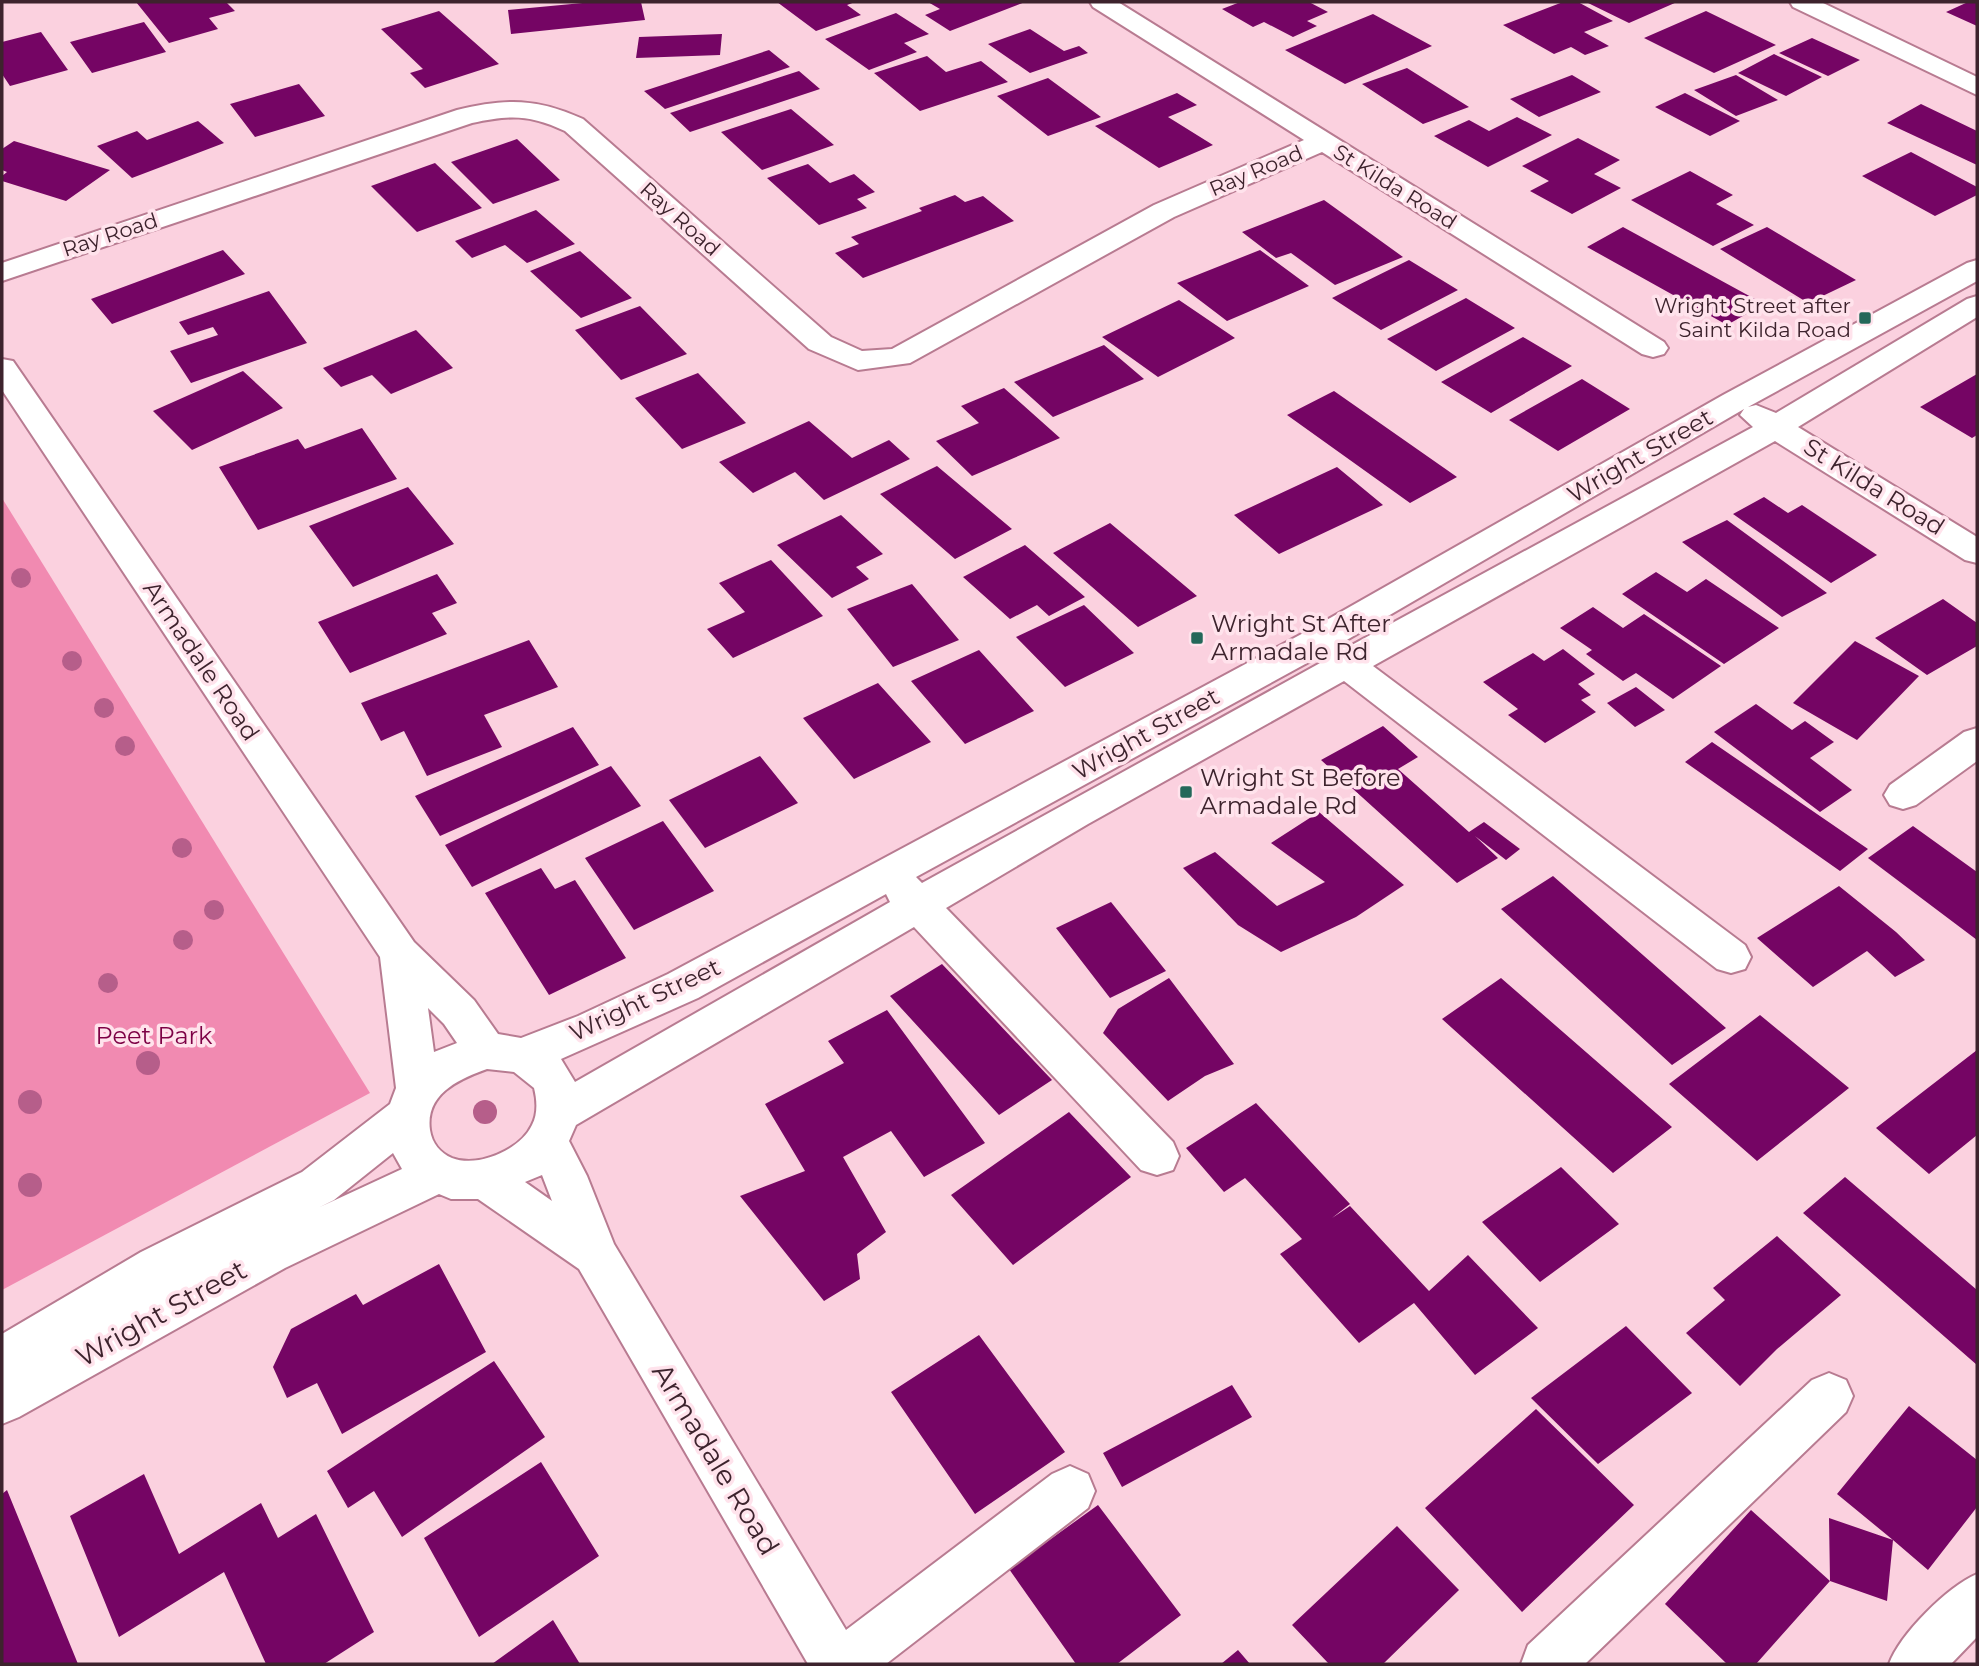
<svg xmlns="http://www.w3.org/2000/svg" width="1979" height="1666" viewBox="0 0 1979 1666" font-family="Montserrat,sans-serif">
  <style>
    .green { fill: #f18ab1 }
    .building { fill: #750564 }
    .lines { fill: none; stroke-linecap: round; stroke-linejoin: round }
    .minor-casing { stroke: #b87b91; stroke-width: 4 }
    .minor { fill: #fff; fill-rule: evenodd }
    .tree { fill: #b65e8a }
    .poi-dot { fill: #24685a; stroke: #ffe3ec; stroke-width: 2.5 }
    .labels { text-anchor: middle; stroke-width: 7; stroke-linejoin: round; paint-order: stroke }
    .far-street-label { font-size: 21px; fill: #3d232d; stroke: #ffe3ec }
    .far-poi-label { font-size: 21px; fill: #3d232d; stroke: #ffe3ec; text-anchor: end }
    .street-label { font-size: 24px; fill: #3d232d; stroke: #ffe3ec }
    .poi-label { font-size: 24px; fill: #3d232d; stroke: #ffe3ec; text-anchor: start }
    .park-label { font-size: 24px; fill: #7d0045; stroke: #ffe3ec }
    .near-street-label { font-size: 28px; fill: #3d232d; stroke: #ffe3ec }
  </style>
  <rect width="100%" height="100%" fill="#fbd1df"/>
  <path class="green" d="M2,498l368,595 -368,197z"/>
  <path class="building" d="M136,2h90l9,9 -26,7 9,11 -49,14z
    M593,2h48l4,18 -134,14 -3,-24z
    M777,2h78l-8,3 14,10 -45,16z
    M928,2h97l-75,29 -25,-16 15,-6z
    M1240,2h69l19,10 -21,9 10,5 -24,11 -29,-15 -11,5 -31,-18z
    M1563,2h15l35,19 -29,11 25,14 -24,9 -14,-8 -17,7 -51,-29z
    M1586,2h91l-48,21z
    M1968,2h9v24l-31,-14z
    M439,11l60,53 -74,24 -15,-15 13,-4 -42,-40z
    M1706,11l70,34 -62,28 -70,-35z
    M896,13l33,21 -25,9 13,9 -48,18 -44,-31z
    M1373,14l59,32 -87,38 -60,-34z
    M144,22l22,30 -74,21 -22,-31z
    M1030,29l34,22 15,-5 9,7 -58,20 -42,-29z
    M41,32l27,38 -58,16 -8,-12v-32z
    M722,34l-2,21 -84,3 3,-21z
    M1812,38l48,22 -32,16 -49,-23z
    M769,50l21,17 -125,42 -21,-18z
    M1774,54l48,23 -36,19 -48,-23z
    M927,56l19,16 35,-11 27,21 -88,29 -46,-38z
    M1407,68l62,39 -46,17 -61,-40z
    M799,71l21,18 -130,43 -20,-19z
    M1572,75l29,17 -62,25 -29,-18z
    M1736,75l42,25 -42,16 -42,-26z
    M1048,78l53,39 -53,19 -51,-40z
    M299,84l26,32 -70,21 -25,-33z
    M1177,93l20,12 -29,12 45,28 -54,23 -64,-42z
    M1685,93l55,28 -30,15 -55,-29z
    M1921,104l56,27v34l-90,-42z
    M791,109l43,36 -72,25 -41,-38z
    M1517,117l35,18 -64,32 -54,-31 35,-16 20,11z
    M198,121l26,22 -92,35 -35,-32 40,-15 10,9z
    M1578,138l42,22 -26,14 27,14 -49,26 -42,-23 19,-10 -27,-15z
    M517,139l43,41 -67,24 -42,-42z
    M14,141l96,29 -44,31 -64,-20v-5l5,-4 -5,-2v-21z
    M1911,152l66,35v8l-42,21 -73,-40z
    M435,163l47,45 -65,24 -46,-46z
    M808,164l22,19 24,-9 21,18 -18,7 10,9 -48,17 -52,-47z
    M1690,171l43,24 -17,9 38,21 -41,21 -82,-46z
    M955,195l10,7 18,-6 31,25 -151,57 -28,-25 24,-9 -8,-7 71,-26 -3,-3z
    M1324,200l79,57 -68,28 -44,-32 -15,5 -34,-26z
    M536,210l39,34 -48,19 -22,-18 -33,13 -17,-17z
    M1623,227l141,77 -37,21 -140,-78z
    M1767,227l89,53 -48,23 -88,-54z
    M223,250l22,24 -133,50 -21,-25z
    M1260,250l49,36 -82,35 -50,-38z
    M580,251l52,47 -51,20 -51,-47z
    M1409,260l49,30 -77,40 -49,-32z
    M269,291l38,52 -116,40 -21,-32 48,-16 -5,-8 -25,8 -9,-13z
    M1466,298l49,30 -79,43 -49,-32z
    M1179,300l56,38 -77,39 -56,-40z
    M640,306l47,48 -66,26 -46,-50z
    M416,330l37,38 -62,26 -19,-19 -31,12 -18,-19z
    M1523,337l49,29 -81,47 -50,-31z
    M1104,345l40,34 -91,38 -39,-35z
    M243,371l40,37 -91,42 -39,-39z
    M698,373l48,50 -64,26 -47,-51z
    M1977,374v61l-5,3 -52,-31z
    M1582,379l48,30 -72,42 -49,-31z
    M1004,388l56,50 -88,38 -36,-35 43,-18 -18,-17z
    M1334,391l123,86 -47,26 -123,-88z
    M809,421l43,37 37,-18 21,19 -86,41 -29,-28 -42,21 -34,-31z
    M362,428l35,51 -139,51 -39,-63 79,-28 7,10z
    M937,466l75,63 -57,30 -75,-65z
    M1337,467l46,38 -104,49 -45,-39z
    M408,487l46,57 -101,43 -44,-61z
    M1764,497l24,16 14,-8 75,50 -46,28 -98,-69z
    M841,515l42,39 -27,13 13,12 -37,19 -55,-53z
    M1727,520l100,73 -45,24 -100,-75z
    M1110,523l87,73 -59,31 -85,-74z
    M1025,545l60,52 -36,19 -12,-11 -27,14 -47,-42z
    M771,560l52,56 -90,42 -26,-29 38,-17 -26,-29z
    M1656,572l31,20 19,-13 73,49 -55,36 -102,-70z
    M437,574l20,29 -25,10 15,21 -97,39 -32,-51z
    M912,584l47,56 -66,27 -46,-58z
    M1943,599l34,24v23l-50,29 -52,-37z
    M1084,605l50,48 -69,34 -49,-50z
    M1593,607l30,21 21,-14 77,52 -48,33 -37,-26 -13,8 -37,-27 6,-4 -32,-22z
    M529,640l29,47 -74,28 18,32 -75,29 -23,-45 -23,10 -20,-38z
    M1855,641l64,35 -62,64 -64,-37z
    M1563,649l32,25 -17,10 13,11 -10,5 15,12 -51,31 -37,-28 10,-6 -35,-27 50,-29 11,8z
    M979,650l55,61 -69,33 -54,-63z
    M878,683l53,59 -77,37 -51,-61z
    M1636,687l29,23 -30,17 -28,-24z
    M1756,704l36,26 13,-9 29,21 -24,16 42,32 -32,22 -106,-80z
    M1383,726l35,31 -20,12 71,63 15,-10 36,27 -14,11 -31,-24 23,22 -41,25 -136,-123z
    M573,727l26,38 -159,71 -25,-40z
    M1712,742l156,107 -28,22 -155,-109z
    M760,756l38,47 -93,45 -36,-48z
    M611,766l30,40 -169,81 -27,-42z
    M1319,812l85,73 -48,32 -75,35 -43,-27 -55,-57 32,-16 62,54 48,-24 -54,-39z
    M663,821l51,70 -80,39 -49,-72z
    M1913,826l64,46v68l-109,-82z
    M541,868l14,21 20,-9 51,78 -77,37 -64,-102z
    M1553,876l173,152 -54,37 -171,-156z
    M1839,886l57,46 29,28 -30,17 -28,-26 -54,36 -56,-49z
    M1111,902l55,69 -56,27 -54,-70z
    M942,964l110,116 -53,35 -109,-119z
    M1169,978l65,86 -29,12 -37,25 -65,-68 15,-24z
    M1501,978l171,149 -59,46 -171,-154z
    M887,1010l98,133 -61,34 -33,-46 -48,26 43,75 -29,22 3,25 -36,22 -84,-105 65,-25 -40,-67 79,-41 -16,-22z
    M1760,1015l89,73 -92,73 -88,-77z
    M1977,1050v85l-48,39 -53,-46z
    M1256,1103l94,101 -18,14 18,-12 79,85 39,-36 70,73 -63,47 -61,-72 -55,40 -79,-89 22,-15 -57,-61 -21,14 -38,-44z
    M1069,1112l62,65 -118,88 -62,-70z
    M1561,1167l58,57 -79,58 -58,-60z
    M1845,1177l132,113v75l-174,-152z
    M1777,1236l64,59 -64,54 -37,37 -54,-53 39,-33 -12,-12z
    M439,1264l47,88 -144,82 -25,-51 -30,15 -14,-31 18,-38 65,-35 7,11z
    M1626,1326l66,67 -94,71 -67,-66z
    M979,1335l86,117 -90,62 -84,-122z
    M494,1361l51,76 -143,100 -28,-46 -26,17 -21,-37z
    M1232,1385l20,32 -130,70 -19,-34z
    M1909,1406l68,54v47l-49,63 -35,-30 -6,61 -57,-20 -74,83h-29l-62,-60 86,-94 79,71 -1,-63 64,22 -56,-46z
    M1536,1409l98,96 -112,107 -97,-104z
    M541,1462l58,94 -120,81 -55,-99z
    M144,1474l35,80 82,-51 17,35 38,-24 58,118 -50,32h-58l-42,-92 -105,65 -49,-121z
    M7,1490l71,174h-76v-170z
    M1098,1505l83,110 -64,49h-41l-67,-95z
    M1397,1526l62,64 -76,74h-54l-37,-39z
    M553,1620l27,44h-88z
    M1238,1650l12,14h-29z"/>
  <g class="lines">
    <defs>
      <path id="minor" d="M1090,2h28l546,340 4,6 -4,6 -11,3 -11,-3 -320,-202 -148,65 -264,146 -52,7 -49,-21 -244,-218c-36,-17 -56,-16 -93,-8l-470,158v-18l455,-153c48,-12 81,-12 126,9l248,218 31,14 30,-2 262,-144 150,-65 -211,-133z
        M1790,2h31l156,75v18l-184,-88z
        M1977,260v21l-229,126 8,-2 20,8 191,-114 10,-3v21l-179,110 179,110v26l-12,-3 -190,-119 -402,225 372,279 6,12 -6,12 -14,4 -14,-4 -373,-288 -256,143 -142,84 227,234 6,14 -6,14 -16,5 -16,-5 -227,-243 -338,198 -7,16 18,35 27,68 232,386 206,-156 18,-8 18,8 7,17 -7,17 -202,156h-78l-229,-395 -101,-70h-27l-12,-5 -154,74 -266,149 -17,7v-90l139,-82 161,-80 88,-68 6,-16 -16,-131 -378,-567v-31l11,2 401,581 60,58 24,34 23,4 57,-22 90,-42 641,-344 414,-235 244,-132zM1744,409l-4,6 13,12 -403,219 -5,-5zM1318,657l4,5 -400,221 -6,-6zM886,894l4,8 -315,180 -14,-23 137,-61zM428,1008l16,16 13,19 -23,9zM487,1069l27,3 20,16c3,12 4,26 -2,37 -12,25 -54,43 -80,33 -12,-5 -20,-15 -22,-28 -5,-36 29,-51 57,-61zM393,1153l9,16 -82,38 14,-7zM542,1175l10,26 -27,-19z
        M1977,728v33l-61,44 -13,4 -13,-4 -6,-10 6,-10 74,-53z
        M1829,1373l17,7 7,16 -7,16 -261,252h-64l7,-19 284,-265z
        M1977,1574v63l-26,27h-62c11,-30 58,-77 88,-90z"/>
    </defs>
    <use href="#minor" class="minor-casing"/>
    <use href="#minor" class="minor"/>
  </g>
  <g class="tree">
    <circle cx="21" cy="578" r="10"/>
    <circle cx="72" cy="661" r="10"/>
    <circle cx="104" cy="708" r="10"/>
    <circle cx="125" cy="746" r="10"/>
    <circle cx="182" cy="848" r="10"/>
    <circle cx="214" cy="910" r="10"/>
    <circle cx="183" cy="940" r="10"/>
    <circle cx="108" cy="983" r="10"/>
    <circle cx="148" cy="1063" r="12"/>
    <circle cx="30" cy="1102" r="12"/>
    <circle cx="485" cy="1112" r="12"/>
    <circle cx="30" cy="1185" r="12"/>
  </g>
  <g class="poi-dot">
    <rect x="1858" y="311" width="14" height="14" rx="3.5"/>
    <rect x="1190" y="631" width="14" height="14" rx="3.5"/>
    <rect x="1179" y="785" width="14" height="14" rx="3.5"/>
  </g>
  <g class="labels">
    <g class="far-street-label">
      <text transform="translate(1256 171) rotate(-23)" y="7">Ray Road</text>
      <text transform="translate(1395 187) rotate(32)" y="7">St Kilda Road</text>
      <text transform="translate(680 219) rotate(42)" y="7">Ray Road</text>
      <text transform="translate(110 235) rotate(-18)" y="7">Ray Road</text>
    </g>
    <g class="far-poi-label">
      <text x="1851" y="313">Wright Street after<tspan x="1851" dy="24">Saint Kilda Road</tspan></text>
    </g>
    <g class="street-label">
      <text transform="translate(1640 456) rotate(-30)" y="8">Wright Street</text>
      <text transform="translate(1874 487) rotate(32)" y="8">St Kilda Road</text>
      <text transform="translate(201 661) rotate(56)" y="8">Armadale Road</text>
      <text transform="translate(1146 734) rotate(-29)" y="8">Wright Street</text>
      <text transform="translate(645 1000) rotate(-25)" y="8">Wright Street</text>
    </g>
    <g class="poi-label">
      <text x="1211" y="632">Wright St After<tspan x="1211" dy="28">Armadale Rd</tspan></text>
      <text x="1200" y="786">Wright St Before<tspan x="1200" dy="28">Armadale Rd</tspan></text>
    </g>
    <g class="park-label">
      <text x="154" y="1044">Peet Park</text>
    </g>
    <g class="near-street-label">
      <text transform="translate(161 1313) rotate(-29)" y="10">Wright Street</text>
      <text transform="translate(716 1459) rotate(59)" y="10">Armadale Road</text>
    </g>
  </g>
  <rect width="1979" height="1666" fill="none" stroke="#3d232d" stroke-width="7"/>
</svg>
